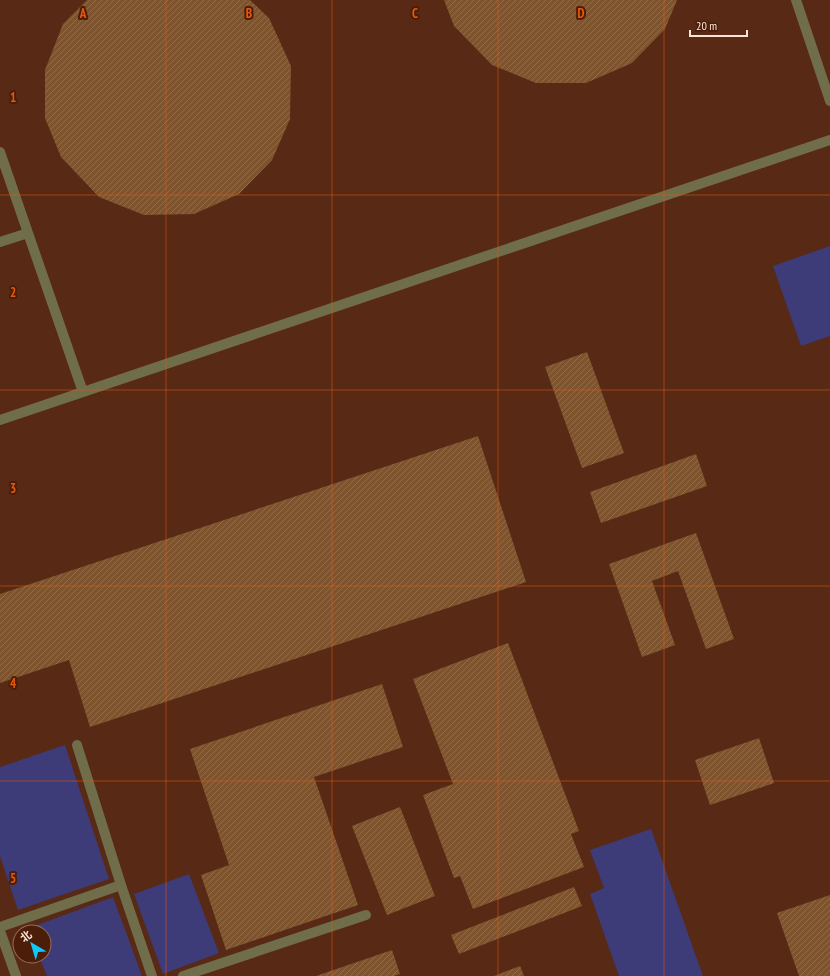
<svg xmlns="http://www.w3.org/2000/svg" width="830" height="976" viewBox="0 0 830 976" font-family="'PT Sans Narrow','Noto Sans SC',sans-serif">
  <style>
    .green { fill: #3e3b79 }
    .building { fill: url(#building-hatch) }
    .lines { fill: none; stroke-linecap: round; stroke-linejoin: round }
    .minor { stroke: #706d4b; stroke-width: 10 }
    .grid { fill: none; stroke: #e8590c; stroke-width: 1; stroke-opacity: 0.55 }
    .grid-label { font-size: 13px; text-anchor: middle; font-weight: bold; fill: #e8590c; stroke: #4c1e09; stroke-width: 4; stroke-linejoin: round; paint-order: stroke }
  </style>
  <defs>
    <pattern id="building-hatch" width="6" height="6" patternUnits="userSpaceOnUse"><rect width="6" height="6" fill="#7d542d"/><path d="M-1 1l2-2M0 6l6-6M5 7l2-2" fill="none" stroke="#906c4b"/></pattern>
  </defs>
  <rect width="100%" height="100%" fill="#582914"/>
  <path class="green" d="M830,246v90l-29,10 -28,-80z
    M65,745l44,134 -91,31 -18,-54v-89z
    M651,829l52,147h-84l-29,-82 14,-6 -14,-38z
    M189,874l30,79 -56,21 -29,-80z
    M113,897l29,79h-95l-8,-20h5v-24h-13l-2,-4z"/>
  <path class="building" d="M87,0h163l19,18 22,48 -1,53 -18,41 -33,34 -45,20 -50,1 -45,-18 -38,-40 -16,-39v-48l18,-46z
    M444,0h233l-12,29 -33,34 -46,20h-50l-44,-18 -38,-39z
    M587,352l37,101 -42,15 -37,-101z
    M478,436l48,146 -436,145 -21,-67 -69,23v-89z
    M696,454l11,32 -106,37 -11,-31z
    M696,533l38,106 -28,10 -28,-78 -26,10 23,64 -33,12 -33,-93z
    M508,643l71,188 -8,3 13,33 -111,42 -13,-33 -6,2 -31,-83 30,-11 -40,-105z
    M382,684l21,63 -89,30 44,128 -132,45 -25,-75 28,-10 -39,-116z
    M759,738l15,45 -64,22 -15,-45z
    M400,807l35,89 -48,19 -35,-89z
    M574,887l8,19 -123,48 -8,-19z
    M830,895v81h-31l-22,-63z
    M392,950l8,24 -6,2h-78z
    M520,966l4,10h-30z"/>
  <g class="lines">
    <path class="minor" d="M796,0l34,101
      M0,152l83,240
      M0,242l28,-9
      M0,420l830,-280
      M77,745l44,140 31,91
      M0,927l121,-42
      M0,931l16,45
      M183,976l183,-61"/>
  </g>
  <path class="grid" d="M166,0v976M332,0v976M498,0v976M664,0v976M0,195h830M0,390h830M0,586h830M0,781h830"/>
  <g class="grid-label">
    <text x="83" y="18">A</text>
    <text x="249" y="18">B</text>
    <text x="415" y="18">C</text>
    <text x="581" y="18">D</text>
    <text x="13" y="102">1</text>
    <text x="13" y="297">2</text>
    <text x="13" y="493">3</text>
    <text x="13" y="688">4</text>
    <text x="13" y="883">5</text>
  </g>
  <g transform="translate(32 944) rotate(322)"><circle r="19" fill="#4c1e09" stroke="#926d5c"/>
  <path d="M0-3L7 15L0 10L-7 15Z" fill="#0ccafa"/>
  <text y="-6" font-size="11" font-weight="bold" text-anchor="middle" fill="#fce3d9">北</text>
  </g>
  <path d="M690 30v6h57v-6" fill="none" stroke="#fce3d9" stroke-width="2"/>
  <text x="696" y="30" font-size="12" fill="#fce3d9" stroke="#4c1e09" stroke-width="3" paint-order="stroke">20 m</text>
</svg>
